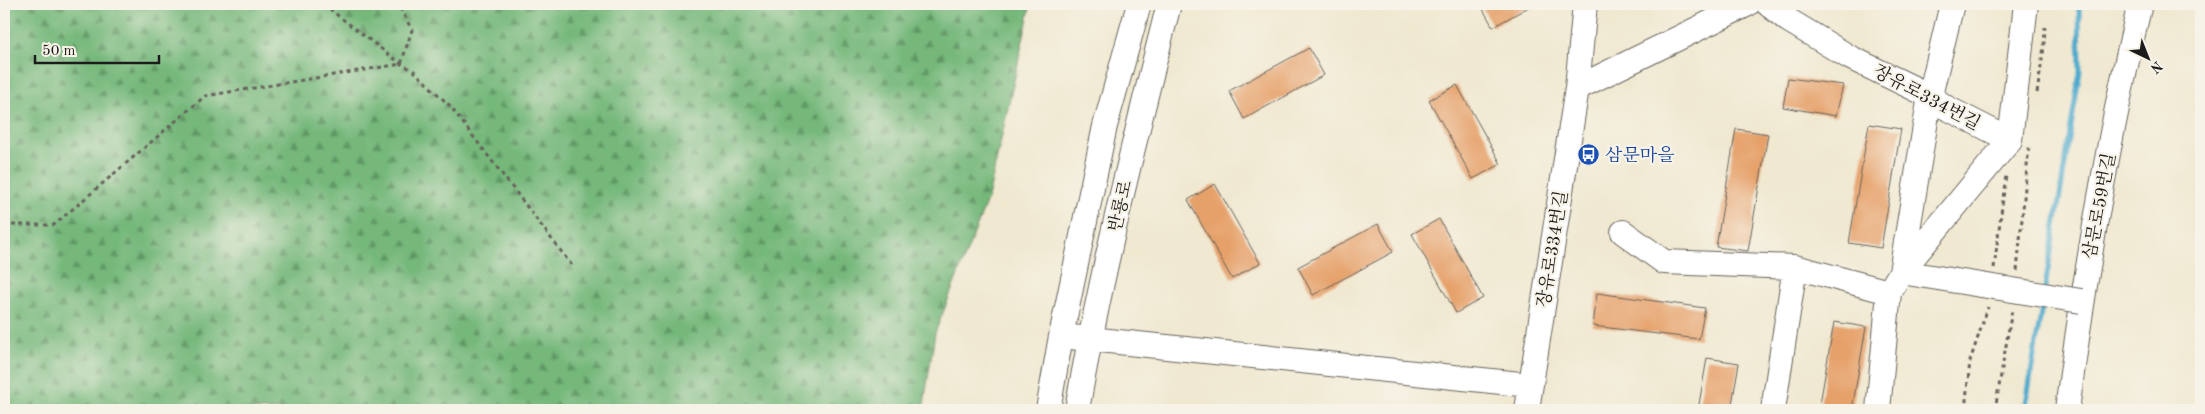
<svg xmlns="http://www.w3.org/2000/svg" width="2205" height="414" viewBox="0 0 2205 414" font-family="'Old Standard TT','Noto Serif KR',serif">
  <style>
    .forest { fill: url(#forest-firs); stroke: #486a4b }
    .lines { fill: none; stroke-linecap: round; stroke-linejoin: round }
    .stream { stroke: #4fabcd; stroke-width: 5 }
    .building { fill: #e6a16b }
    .minor-casing { stroke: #66635b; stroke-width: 26 }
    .path { stroke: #66635b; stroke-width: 3; stroke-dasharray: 4 4; stroke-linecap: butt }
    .minor { stroke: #fff; stroke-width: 24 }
    .minor-bridge-casing { stroke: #66635b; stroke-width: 26; stroke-linecap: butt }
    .minor-bridge { stroke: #fff; stroke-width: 24 }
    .labels { text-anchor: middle; stroke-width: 4.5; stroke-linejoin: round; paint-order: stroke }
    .street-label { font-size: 18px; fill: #1c1c1c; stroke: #f7f3e8 }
    .transit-label { font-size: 18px; fill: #164399; stroke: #f7f3e8; text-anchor: start }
  </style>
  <defs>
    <pattern id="forest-firs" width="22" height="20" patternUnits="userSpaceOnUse" patternTransform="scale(1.25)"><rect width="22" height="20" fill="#74b87a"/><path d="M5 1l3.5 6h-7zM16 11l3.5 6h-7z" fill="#5e9563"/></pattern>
  </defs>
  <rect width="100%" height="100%" fill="#f7f3e8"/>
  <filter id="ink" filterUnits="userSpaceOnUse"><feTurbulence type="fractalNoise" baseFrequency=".02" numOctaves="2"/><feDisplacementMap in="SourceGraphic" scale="10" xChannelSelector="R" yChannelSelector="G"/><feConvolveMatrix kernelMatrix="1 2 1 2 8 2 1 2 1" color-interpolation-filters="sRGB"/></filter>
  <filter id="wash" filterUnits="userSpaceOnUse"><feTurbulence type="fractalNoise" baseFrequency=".0096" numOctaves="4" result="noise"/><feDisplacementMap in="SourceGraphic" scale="20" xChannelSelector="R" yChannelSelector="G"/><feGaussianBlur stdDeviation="1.12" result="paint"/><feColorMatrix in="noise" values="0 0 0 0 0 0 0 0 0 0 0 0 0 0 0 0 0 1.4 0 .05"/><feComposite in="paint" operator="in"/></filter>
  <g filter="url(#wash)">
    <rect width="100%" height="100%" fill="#f0e8d0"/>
    <path class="forest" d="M4,4h1027l-43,194 -53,135 -12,77h-919z"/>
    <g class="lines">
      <path class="stream" d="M2045,288l35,-217 -1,-67
        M2025,410l18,-109"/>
    </g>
    <g id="blocks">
      <path class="building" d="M1480,4h54l-41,23z
        M1309,48l15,27 -80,44 -15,-28z
        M1788,78l55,7 -7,31 -53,-9z
        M1457,85l44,79 -28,15 -44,-79z
        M1869,124l32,5 -20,119 -32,-5z
        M1736,129l32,5 -20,117 -32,-4z
        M1215,184l45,79 -28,16 -44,-79z
        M1439,219l44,79 -27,15 -44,-79z
        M1378,224l15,28 -80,43 -15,-28z
        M1597,293l108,15 -6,31 -106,-13z
        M1834,322l32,5 -14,83h-33z
        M1707,358l32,5 -8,47h-33z"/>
    </g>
  </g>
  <g filter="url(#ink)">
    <use href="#blocks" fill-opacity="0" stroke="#66635b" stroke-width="1"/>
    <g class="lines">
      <defs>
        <path id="minor" d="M1768,4l20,16 61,37 81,39 15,11 65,33
          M1577,88l171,-84
          M1623,232l41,30 131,5 94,25
          M1981,285l-80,-13 109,-132 16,-136
          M1061,336l469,49
          M1048,410l13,-74 44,-210 34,-122
          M1077,410c24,-137 58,-272 92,-406
          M1527,410l50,-322 8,-84
          M1773,410l22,-143
          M1878,410l11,-118 12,-20 29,-176 22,-92
          M2067,410c18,-136 41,-272 73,-406"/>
      </defs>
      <use href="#minor" class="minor-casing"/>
      <path class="path" d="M323,4l78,60 12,6 37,36 123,161
        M2037,93l7,-46 1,-20
        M4,225h50l151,-129 196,-32 11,-34 -14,-26
        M1994,268l12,-93
        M2017,271l12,-125
        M1965,410l5,-49 18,-54
        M1995,410l17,-100"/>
      <use href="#minor" class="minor"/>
      <defs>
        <path id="minor-bridge" d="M1981,285l100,16"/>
      </defs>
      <use href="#minor-bridge" class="minor-bridge-casing"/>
      <use href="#minor-bridge" class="minor-bridge"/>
    </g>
  </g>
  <defs>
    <symbol id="bus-disc" viewBox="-11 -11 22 22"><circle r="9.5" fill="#1a4fb4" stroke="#f7f3e8"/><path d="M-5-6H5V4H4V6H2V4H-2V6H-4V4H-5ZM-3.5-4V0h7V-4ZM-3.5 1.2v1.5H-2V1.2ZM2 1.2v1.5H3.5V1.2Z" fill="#fff"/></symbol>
  </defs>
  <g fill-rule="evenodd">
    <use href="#bus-disc" x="1576" y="142" width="25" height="25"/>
  </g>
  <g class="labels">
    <g class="street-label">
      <text transform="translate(1927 97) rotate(28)" y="6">장유로334번길</text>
      <text transform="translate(1120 206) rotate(-77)" y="6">반룡로</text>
      <text transform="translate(2099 206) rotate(-79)" y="6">삼문로59번길</text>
      <text transform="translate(1552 249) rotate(-81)" y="6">장유로334번길</text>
    </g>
    <g class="transit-label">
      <text x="1605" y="161">삼문마을</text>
    </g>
  </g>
  <rect width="2205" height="414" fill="none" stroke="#f7f3e8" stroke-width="20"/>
  <g transform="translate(2148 58) rotate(137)" stroke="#f7f3e8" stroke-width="4" paint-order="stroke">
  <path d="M0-4L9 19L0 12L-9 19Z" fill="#1c1c1c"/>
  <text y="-8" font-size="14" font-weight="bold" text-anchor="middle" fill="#1c1c1c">N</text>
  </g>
  <path d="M35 55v8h124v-8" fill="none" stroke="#1c1c1c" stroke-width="2.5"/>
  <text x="42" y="55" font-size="15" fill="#1c1c1c" stroke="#f7f3e8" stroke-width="4" paint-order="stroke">50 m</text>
</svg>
